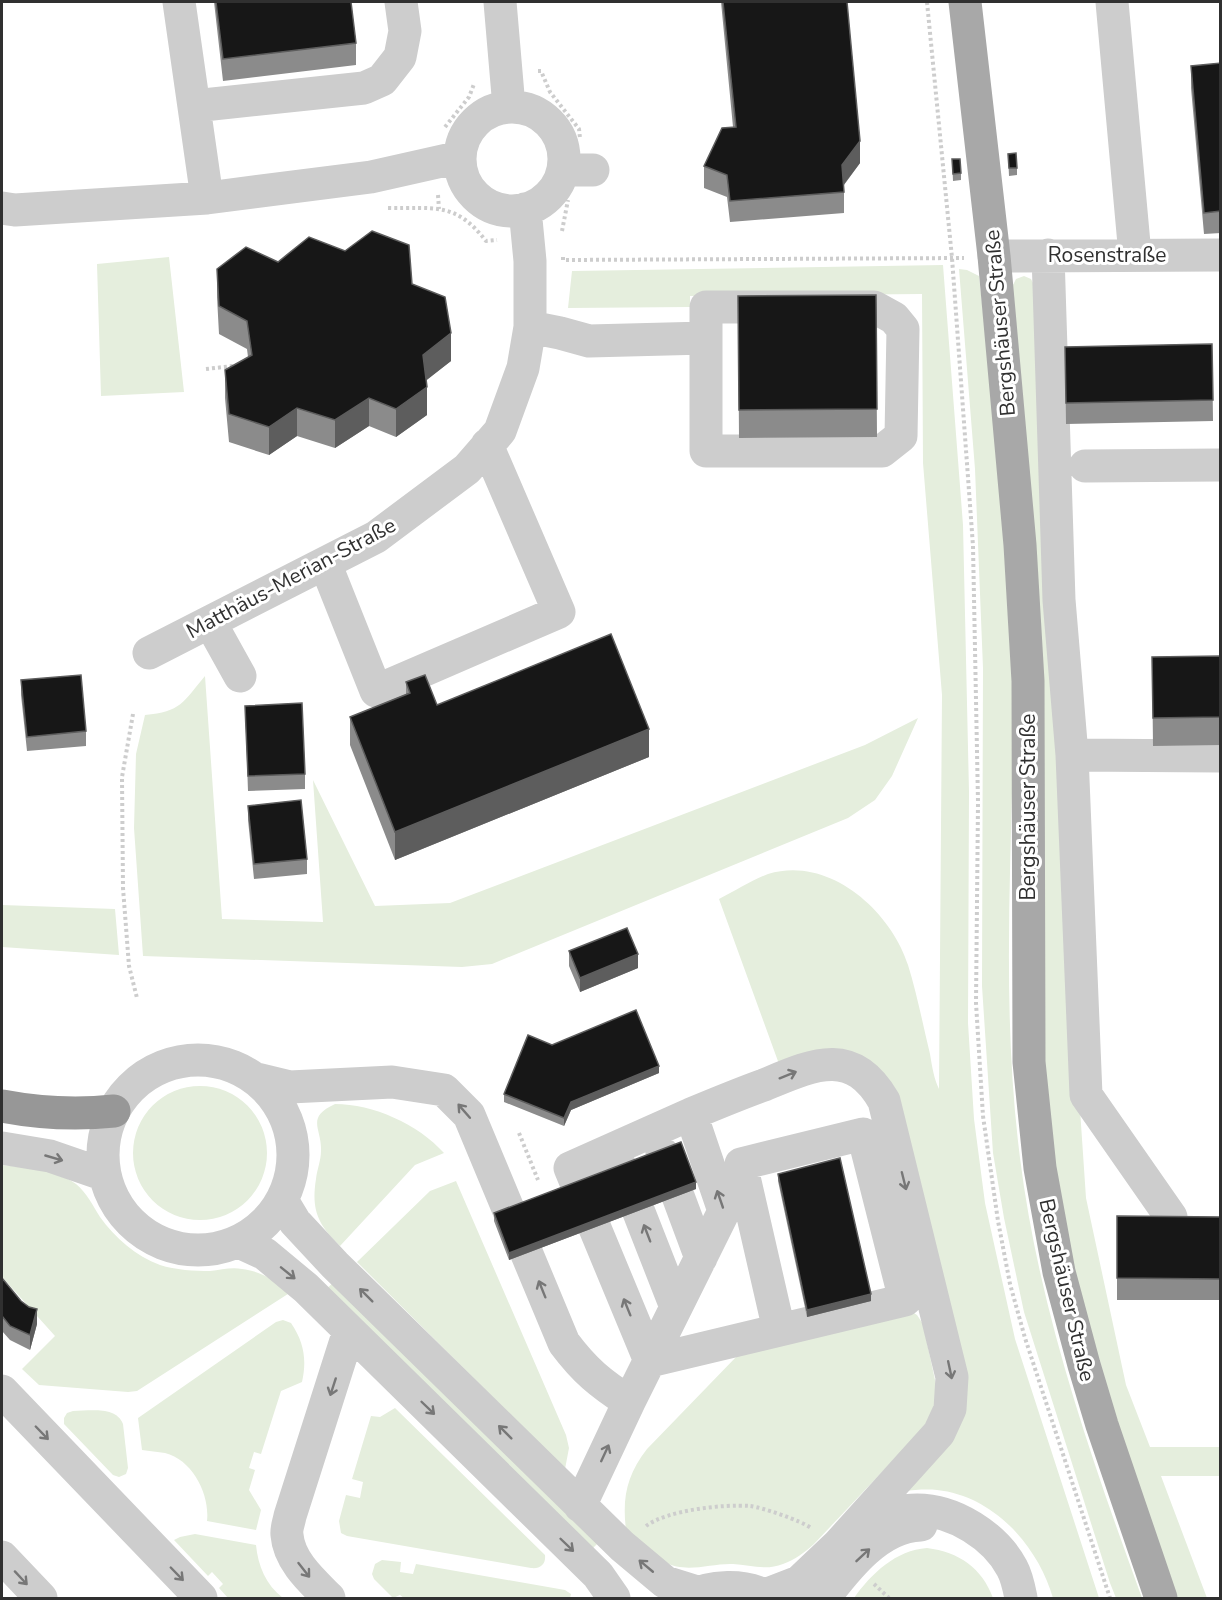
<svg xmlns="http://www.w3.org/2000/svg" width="1222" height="1600" viewBox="0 0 1222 1600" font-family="'Nunito Sans',sans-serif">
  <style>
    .green { fill: #e5eedd }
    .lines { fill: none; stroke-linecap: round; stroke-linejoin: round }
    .path { stroke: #cdcdcd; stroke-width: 4; stroke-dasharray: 3 3; stroke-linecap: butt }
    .minor { stroke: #cdcdcd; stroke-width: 33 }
    .major { stroke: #a8a8a8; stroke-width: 33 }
    .highway { stroke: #979797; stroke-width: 33 }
    .wall { fill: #8b8b8b }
    .shaded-wall { fill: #5d5d5d }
    .building { fill: #171717; stroke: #5d5d5d; stroke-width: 1.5 }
    .oneway { stroke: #777 }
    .labels { text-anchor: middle; stroke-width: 6; stroke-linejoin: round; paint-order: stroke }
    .street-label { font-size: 21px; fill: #303030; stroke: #fff }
  </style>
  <rect width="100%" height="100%" fill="#fff"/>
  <path class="green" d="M169,257l15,135 -83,4 -4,-132z
    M943,265l20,260 6,267 -1,231 6,96 11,84 30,136 84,259h-46c-15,-52 -59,-102 -116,-108 -11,-1 -23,0 -33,1l42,-49 -54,-353 -113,-25 -60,-165c16,-8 33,-19 49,-25 61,-19 123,37 140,91 9,29 15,60 22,89 2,12 4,25 9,35l3,-394 -19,-232 -1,-169 -232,2v11l-122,1 4,-37z
    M959,269l8,1 12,6c11,97 20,193 27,289 3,40 8,81 8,121 -1,158 -14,315 6,472 19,152 70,297 122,440h-26l-6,-15 -86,-271 -20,-94 -11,-65 -11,-167 1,-318 -8,-199z
    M1024,276l7,3 9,18 26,605 20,296 40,187 24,62h70v29h-59l46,122h-32l-54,-158 -54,-194 -23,-163 -32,-796 4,-8z
    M205,676l17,243 101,3 -10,-142 62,126 75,-3 415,-158 53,-27 -26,58 -17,24 -27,18 -356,146 -30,3 -319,-11 -9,-128 2,-74 9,-39c36,-3 38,-13 60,-39z
    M2,905l113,4 4,46 -117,-8z
    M133 1153a67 67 0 1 1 134 0a67 67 0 1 1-134 0Z
    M335,1104c38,0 83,20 109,49l-29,12 -75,81c-22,-21 -29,-36 -24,-67 1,-9 5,-19 5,-28 1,-23 -16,-33 14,-47z
    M2,1165c24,3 53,4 74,19 11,9 17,22 24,33 15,21 36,39 60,48 15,5 35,6 50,6 11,-1 21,-4 32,-2 19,2 33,12 49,23l-154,99 -9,1 -89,-7 -17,-16 33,-33 -53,-59z
    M456,1181l110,254 3,13 -4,21 -208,-207 73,-71z
    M334,1282l266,259 -10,10 -266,-260z
    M909,1310l8,5 6,9 15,70 -6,25 -118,125c-9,8 -19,16 -31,20 -17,7 -33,1 -50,0 -22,-1 -47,10 -68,-2 -14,-8 -27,-22 -39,-32 -4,-33 1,-55 21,-81l90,-93z
    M283,1320l8,3c13,19 16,37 11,59l-21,9 -20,63 -7,-2 -5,16 6,2 -6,20 12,20 -5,20 -49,-9c3,-26 -14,-61 -42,-68 -7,-1 -16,-2 -23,-3l-4,-32 138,-96z
    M395,1408l150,147c1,10 -5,14 -14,13l-184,-32 -6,-3 -2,-12 7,-26 14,3 3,-16 -11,-3 19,-63 9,1z
    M73,1411c17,0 43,-5 50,13l5,44 -2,6 -7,3 -6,-2 -49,-51v-6l3,-5z
    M195,1534l61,11c2,21 10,40 27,53h-55l-9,-10 4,-4 -11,-12 -4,4 -34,-36 6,-3z
    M927,1548c32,4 55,20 66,50h-139c17,-24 42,-48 73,-50z
    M382,1560l19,2 -1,10 13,2 3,-10 149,26 6,4 -1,4h-166l-4,-3 -7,3 -19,-19 -2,-5 3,-10z"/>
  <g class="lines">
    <path class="path" d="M927,2l25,256 21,288 5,256 -2,201 7,113 15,105 12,63 15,54 85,260
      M538,71h3l9,21 29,37 1,9
      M445,127l24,-30 5,-13
      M438,195l1,14
      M388,208c46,1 67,-7 98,33l11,-1
      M562,231l6,-31
      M563,257v3l401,-2
      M206,369l27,-3
      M133,714l-11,63 1,111 6,78 8,32
      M519,1133l19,47
      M646,1526c21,-16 78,-22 104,-20 11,1 52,15 61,22
      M874,1584l15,14"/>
    <path class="minor" d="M179,2l28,196
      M500,2l9,105
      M1112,2l23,253
      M194,106l170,-18 18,-8 18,-23 5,-26 -4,-29
      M460 159a52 52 0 1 1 104 0a52 52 0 1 1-104 0Z
      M563,170h30
      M2,208l13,2 192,-12 164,-21 89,-20
      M1048,255l11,345 13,155 148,1
      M994,256l226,-1
      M706,307h168l20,11 9,11 -2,107 -19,15h-176z
      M530,327l30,6 29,8 117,-3
      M1085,466l135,-1
      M325,563l51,128 183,-79 -72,-167
      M210,622l30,54
      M149,653l227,-116 91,-68 33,-38 23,-63 7,-41v-66l-5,-52
      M1072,755l14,340 85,122
      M103 1155a95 95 0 1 1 190 0a95 95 0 1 1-190 0Z
      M257,1079l33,8 102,-5 52,8 25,25 95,228c21,28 36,40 65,59l-49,104
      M691,1114l-121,54 80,193 255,-61 -42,-166 -122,30 38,166
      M2,1148l48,8 55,19
      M662,1153l39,105
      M622,1169l54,138
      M283,1202l12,20 40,43 287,281 43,36 32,10
      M239,1242l26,12 41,34 292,287 16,23
      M2,1391l199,207
      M629,1402l95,-191 -33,-97c24,-10 48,-20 73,-29 48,-20 88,-40 120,16l68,276 -2,32 -11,24 -101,112 -39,37 -34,13
      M859,1522c19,-5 38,-12 58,-12 37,0 78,26 95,58 5,9 7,20 9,30
      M2,1557l39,41
      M329,1598c-17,-17 -40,-37 -42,-63 -1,-6 2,-13 3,-19l59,-185
      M685,1598c25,-13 60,-15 85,0
      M824,1598c23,-30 55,-72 97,-73"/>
    <path class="major" d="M965,2l29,254 26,289 8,136 1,381 11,106 19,104 25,93 18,60 59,173"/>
    <path class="highway" d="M2,1106c37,7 74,9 112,5"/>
  </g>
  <path class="wall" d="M214,2h137l5,41v22l-133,16z
    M721,2h126l13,161 -16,22v28l-114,9 -3,-25 -23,-9v-22l29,-39z
    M1221,63v170l-17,1 -13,-146v-22z
    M1008,154l9,14v7l-8,1z
    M952,159l9,14v7l-8,1z
    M278,262l134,22 39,77 -25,19 1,35 -31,22 -27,-11 -34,22 -38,-12 -28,19 -40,-13 -4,-44v-28l23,-13 -1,-8 -28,-15 -2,-37v-28z
    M876,295l1,142 -138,1 -1,-142z
    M1212,344l1,77 -147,3 -1,-77z
    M1221,656v89l-68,1 -1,-89z
    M21,680l65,51v15l-59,5 -6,-56z
    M406,682l31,23 212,52 -254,103 -45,-115v-28l56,-23z
    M245,706l60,68v15l-57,2z
    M248,806l59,53v15l-53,5 -6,-59z
    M569,951l69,17 -58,24 -11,-26z
    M552,1045l107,28 -88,37 -7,16 -60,-24v-8z
    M778,1174l93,127 -64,16 -29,-136z
    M696,1189l-187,71 -15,-39v-8z
    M1117,1216l104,1v83h-104z
    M2,1278l35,46 -7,26 -20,-10 -8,-9z"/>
  <path class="shaded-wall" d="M860,141v22l-18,24v-22z
    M451,333v28l-28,22v-28z
    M427,387v28l-31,22v-28z
    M369,398v28l-34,22v-28z
    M297,408v28l-28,19v-28z
    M649,729v28l-254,103v-28z
    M638,954v14l-58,24v-14z
    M659,1066v7l-88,37 -7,16v-8l7,-16z
    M696,1182v7l-187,71v-7z
    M871,1294v7l-64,16v-7z
    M37,1309v15l-7,26v-15z"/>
  <path class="building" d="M216,2h135l5,41 -133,16z
    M723,2h124l13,139 -18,24 2,27 -114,9 -3,-26 -23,-9 18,-38 14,-1z
    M1221,63v148l-17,2 -13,-147z
    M1016,153l1,15h-8l-1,-14z
    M952,159h8l1,14 -8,1z
    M372,231l37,14 3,39 33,13 6,36 -28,22 4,32 -31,22 -27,-11 -34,22 -38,-12 -28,19 -40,-13 -4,-44 27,-15 -5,-34 -28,-15 -2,-37 29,-22 32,15 31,-25 36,14z
    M876,295l1,114 -138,1 -1,-114z
    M1212,344l1,56 -147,3 -1,-56z
    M611,634l38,95 -254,103 -45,-115 60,-24 -4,-11 19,-7 12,30z
    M1221,656v61l-68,1 -1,-61z
    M81,675l5,56 -59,6 -6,-57z
    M302,703l3,71 -57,2 -3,-70z
    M301,800l6,59 -53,5 -6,-58z
    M627,928l11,26 -58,24 -11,-27z
    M636,1010l23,56 -88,36 -7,16 -60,-24 24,-59 24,10z
    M681,1142l15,40 -187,71 -15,-40z
    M840,1158l31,136 -64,16 -29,-136z
    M1117,1216l104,1v62l-104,-1z
    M2,1278l19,23 8,6 8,2 -7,26 -20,-9 -8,-10z"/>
  <defs><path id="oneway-shaft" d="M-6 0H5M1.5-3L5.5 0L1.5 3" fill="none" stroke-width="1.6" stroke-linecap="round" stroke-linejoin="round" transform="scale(1.5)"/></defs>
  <g class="oneway">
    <use href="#oneway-shaft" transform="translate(788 1075) rotate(-22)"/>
    <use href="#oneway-shaft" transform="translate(464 1111) rotate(-131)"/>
    <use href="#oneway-shaft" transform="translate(54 1158) rotate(16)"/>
    <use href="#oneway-shaft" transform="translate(904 1181) rotate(76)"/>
    <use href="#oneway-shaft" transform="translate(720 1199) rotate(-109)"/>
    <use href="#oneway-shaft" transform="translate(647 1233) rotate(-111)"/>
    <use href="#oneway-shaft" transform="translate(288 1273) rotate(39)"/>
    <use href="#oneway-shaft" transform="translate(542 1289) rotate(-112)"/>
    <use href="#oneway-shaft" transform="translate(366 1295) rotate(-135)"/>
    <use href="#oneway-shaft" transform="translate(627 1307) rotate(-112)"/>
    <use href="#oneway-shaft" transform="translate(950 1370) rotate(78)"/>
    <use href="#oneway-shaft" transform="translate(333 1387) rotate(108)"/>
    <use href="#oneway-shaft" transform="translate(428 1408) rotate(44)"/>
    <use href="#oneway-shaft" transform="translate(505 1432) rotate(-135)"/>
    <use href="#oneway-shaft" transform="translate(42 1433) rotate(46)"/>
    <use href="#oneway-shaft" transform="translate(605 1453) rotate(-65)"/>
    <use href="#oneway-shaft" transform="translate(567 1545) rotate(44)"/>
    <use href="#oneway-shaft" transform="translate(863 1555) rotate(-43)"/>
    <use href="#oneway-shaft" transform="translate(646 1566) rotate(-140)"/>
    <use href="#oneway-shaft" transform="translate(304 1570) rotate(52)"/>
    <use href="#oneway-shaft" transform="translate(177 1574) rotate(46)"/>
    <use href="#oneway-shaft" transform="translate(21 1578) rotate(47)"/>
  </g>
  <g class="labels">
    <g class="street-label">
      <text x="1107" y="262">Rosenstraße</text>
      <text transform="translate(1000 323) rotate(-95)" y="7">Bergshäuser Straße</text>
      <text transform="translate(291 578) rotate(-28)" y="7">Matthäus-Merian-Straße</text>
      <text transform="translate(1028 807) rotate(-90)" y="7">Bergshäuser Straße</text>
      <text transform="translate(1067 1290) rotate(77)" y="7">Bergshäuser Straße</text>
    </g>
  </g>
  <rect width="1222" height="1600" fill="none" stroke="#303030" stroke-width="6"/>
</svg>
